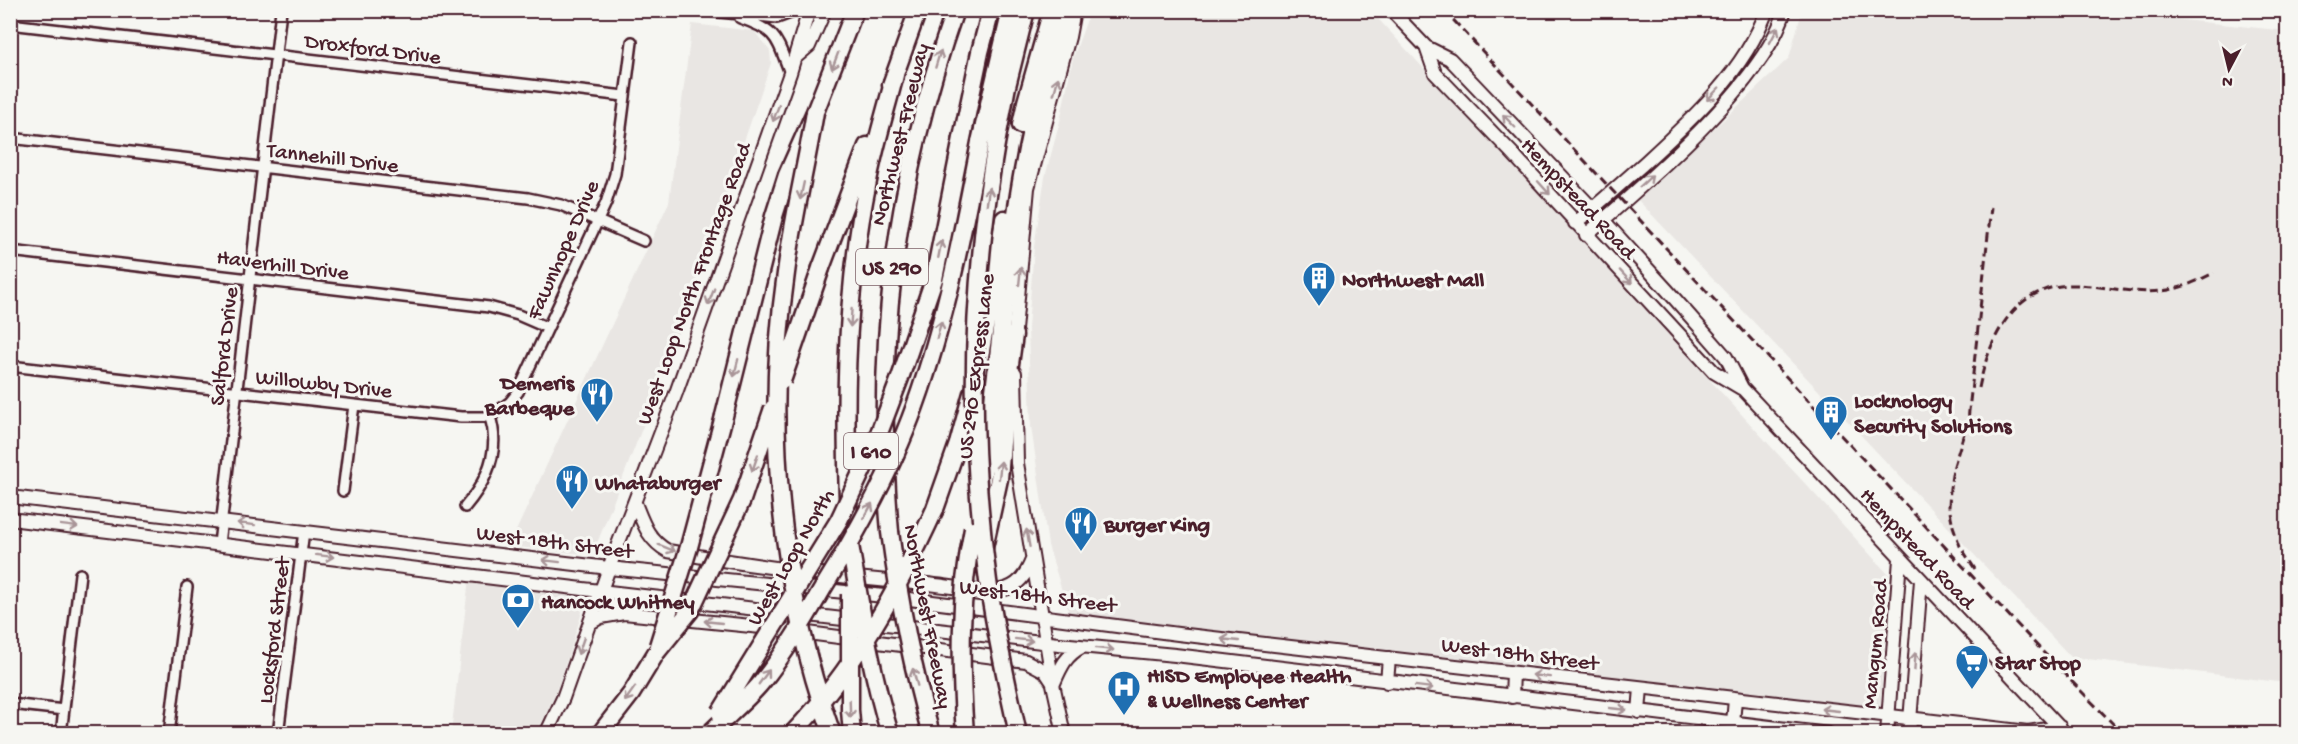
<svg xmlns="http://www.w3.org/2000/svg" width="2298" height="744" viewBox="0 0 2298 744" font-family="'Gochi Hand',sans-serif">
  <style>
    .built { fill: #e9e6e3 }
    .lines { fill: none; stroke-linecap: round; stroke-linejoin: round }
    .minor-casing { stroke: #4a1f2b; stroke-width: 14 }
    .secondary-casing { stroke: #4a1f2b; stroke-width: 16 }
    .motorway-casing { stroke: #4a1f2b; stroke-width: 21 }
    .minor { stroke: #f6f6f2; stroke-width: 9 }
    .secondary { stroke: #f6f6f2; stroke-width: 12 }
    .motorway { stroke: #f6f6f2; stroke-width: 16 }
    .rail { stroke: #4a1f2b; stroke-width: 3; stroke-dasharray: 9 4.5; stroke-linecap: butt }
    .motorway-bridge-casing { stroke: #4a1f2b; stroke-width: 21; stroke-linecap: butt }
    .motorway-bridge { stroke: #f6f6f2; stroke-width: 16 }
    .oneway { stroke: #a99598 }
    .labels { text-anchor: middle; stroke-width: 6; stroke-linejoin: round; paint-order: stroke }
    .shield { fill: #f6f6f2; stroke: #7e6067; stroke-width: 1.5 }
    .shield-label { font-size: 21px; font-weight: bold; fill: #4a1f2b }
    .street-label { font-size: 22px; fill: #4a1f2b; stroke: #f6f6f2 }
    .poi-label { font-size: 22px; font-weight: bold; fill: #4a1f2b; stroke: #f6f6f2; text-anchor: start }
  </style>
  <rect width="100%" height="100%" fill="#f6f6f2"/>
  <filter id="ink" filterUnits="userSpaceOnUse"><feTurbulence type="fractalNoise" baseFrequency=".0167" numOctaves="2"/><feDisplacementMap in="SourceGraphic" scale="12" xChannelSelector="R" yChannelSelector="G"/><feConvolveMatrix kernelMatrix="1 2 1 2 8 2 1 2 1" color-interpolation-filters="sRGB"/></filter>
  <g filter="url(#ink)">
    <path class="built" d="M1090,11h281l518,564 -9,137 -810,-95 -22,-72 -17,-119 -3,-98 6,-81 11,-70 15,-56 13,-63z
      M2098,11l189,20v652l-216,-26 -433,-457 151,-142 13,-47z
      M692,24l62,7 16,20 1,12 -104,302 -71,181 -13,8 -74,-8 160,-344z
      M469,578l102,15 9,10 2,9 -10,33 -15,44 -20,44 -86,1z"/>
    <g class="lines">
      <defs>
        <path id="minor" d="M701,10l76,8 22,-8
          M740,18c38,13 36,20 50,55
          M10,24l614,72
          M10,138l518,60 33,7 83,36
          M10,251l479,56 29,8 30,13
          M10,366l451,51h29
          M490,417l20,-15 8,-10 88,-189 9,-29 17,-132
          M343,491l11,-86
          M465,507c22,-26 36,-56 25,-90
          M219,544l62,-534
          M10,704l54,6
          M61,734l19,-160
          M169,734l18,-147
          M278,734l26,-203"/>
        <path id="secondary" d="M1391,10l35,37 24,12 143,150 74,81 59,67 16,31 320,342
          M1426,47l9,26 77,80 202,219 27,16
          M795,58l14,-12 16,-36
          M1575,223c23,-18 44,-38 66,-57 48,-44 103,-93 126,-156
          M1586,235c57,-50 179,-152 199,-225
          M1014,341l14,-153 41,-151 5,-27
          M1015,373l2,90 36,221 11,50
          M10,497l599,71 285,29 284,37 808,93 42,5 32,-5
          M635,503c8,20 13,37 33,48 86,15 172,27 259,33 21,2 54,8 74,6 17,-3 25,-15 31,-30
          M10,519l573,70 476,55 116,11 654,79
          M590,623l11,-6 23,-4 137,14 265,34 19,10 8,12
          M1387,682l2,-24
          M1054,683c7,-16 12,-28 28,-36
          M1512,697l1,-24
          M1639,712l2,-24
          M1733,723l2,-24
          M546,734l17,-36 46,-130 67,-175 114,-320 19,-63
          M1887,734l13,-175
          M1909,734l12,-154"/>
        <path id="motorway" d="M891,85l27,-75
          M1021,125l5,-23 26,-92
          M962,138l18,-86 11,-42
          M980,142l31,-132
          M996,144l11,-58 19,-76
          M821,268l46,-122
          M980,356l24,-137
          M724,416l50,-200 13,-41 28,-63 40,-102
          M982,480c25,-157 26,-320 85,-470
          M935,509l23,-65 14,-51
          M890,532c-16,-183 4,-348 65,-522
          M850,545c-6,-120 -7,-245 18,-364 7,-36 18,-71 27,-106
          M978,575l21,-96 7,-86 8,-58
          M600,734l31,-40 25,-41"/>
      </defs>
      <use href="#minor" class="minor-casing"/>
      <use href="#secondary" class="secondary-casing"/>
      <use href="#motorway" class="motorway-casing"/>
      <use href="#minor" class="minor"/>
      <use href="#secondary" class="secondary"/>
      <use href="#motorway" class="motorway"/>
      <path class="rail" d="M1444,10l599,642 80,82
        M1979,388c11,-54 37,-106 101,-103 28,2 55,9 82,6 19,-2 35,-10 52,-18
        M1975,569l-15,-23 -7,-20 -4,-19 1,-19 3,-19 15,-49 23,-213"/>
      <defs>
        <path id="motorway-bridge" d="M815,112c-9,54 -22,107 -29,161 -22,153 -6,315 46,461
          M996,144c-25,144 -28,293 -8,437 7,51 19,102 30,153
          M782,381l39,-113
          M890,532c9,68 22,135 41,202
          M850,545c11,64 21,127 40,189
          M850,594v116l2,24
          M658,646l31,-99 35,-131
          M656,653l34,-42 52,-111 31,-92
          M720,713l119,-193 37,-79 24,-63 34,-99 28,-141
          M709,734c17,-17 37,-33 52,-51 23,-28 44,-64 62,-95 36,-58 69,-118 92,-182 31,-86 48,-175 65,-264
          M792,734c62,-64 106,-144 143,-225
          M965,734c-5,-69 -6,-138 8,-205"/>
      </defs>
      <use href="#motorway-bridge" class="motorway-bridge-casing"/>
      <use href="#motorway-bridge" class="motorway-bridge"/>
    </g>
    <defs><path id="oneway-shaft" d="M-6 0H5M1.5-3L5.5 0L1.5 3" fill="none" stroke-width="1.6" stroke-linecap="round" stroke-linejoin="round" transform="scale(1.5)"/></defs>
    <g class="oneway">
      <use href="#oneway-shaft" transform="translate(1774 35) rotate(-62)"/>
      <use href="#oneway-shaft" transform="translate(938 59) rotate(-73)"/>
      <use href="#oneway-shaft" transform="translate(835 61) rotate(111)"/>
      <use href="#oneway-shaft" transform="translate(1056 86) rotate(-75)"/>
      <use href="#oneway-shaft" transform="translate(1713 94) rotate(134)"/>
      <use href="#oneway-shaft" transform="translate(776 113) rotate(110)"/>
      <use href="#oneway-shaft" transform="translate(1509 121) rotate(-134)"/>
      <use href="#oneway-shaft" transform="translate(1646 181) rotate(-43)"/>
      <use href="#oneway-shaft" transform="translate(1544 188) rotate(48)"/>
      <use href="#oneway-shaft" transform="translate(802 191) rotate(102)"/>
      <use href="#oneway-shaft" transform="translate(988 196) rotate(-82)"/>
      <use href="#oneway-shaft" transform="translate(940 249) rotate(-79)"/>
      <use href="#oneway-shaft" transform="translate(1020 276) rotate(-84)"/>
      <use href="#oneway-shaft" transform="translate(1626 277) rotate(47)"/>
      <use href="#oneway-shaft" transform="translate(711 297) rotate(111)"/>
      <use href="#oneway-shaft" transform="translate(851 318) rotate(94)"/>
      <use href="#oneway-shaft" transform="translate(939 330) rotate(-75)"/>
      <use href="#oneway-shaft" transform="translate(736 368) rotate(104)"/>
      <use href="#oneway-shaft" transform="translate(755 463) rotate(109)"/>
      <use href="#oneway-shaft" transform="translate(1000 470) rotate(-83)"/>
      <use href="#oneway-shaft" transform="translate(868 511) rotate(-62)"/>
      <use href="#oneway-shaft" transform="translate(246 524) rotate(-173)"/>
      <use href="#oneway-shaft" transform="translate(69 526) rotate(7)"/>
      <use href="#oneway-shaft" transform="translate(1028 538) rotate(-100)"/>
      <use href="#oneway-shaft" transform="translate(667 548) rotate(22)"/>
      <use href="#oneway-shaft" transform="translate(325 556) rotate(7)"/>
      <use href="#oneway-shaft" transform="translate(551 561) rotate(-173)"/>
      <use href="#oneway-shaft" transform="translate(713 622) rotate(-174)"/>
      <use href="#oneway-shaft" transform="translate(1024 640) rotate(7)"/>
      <use href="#oneway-shaft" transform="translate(1230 640) rotate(-174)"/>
      <use href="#oneway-shaft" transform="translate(581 646) rotate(109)"/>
      <use href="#oneway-shaft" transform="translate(1105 649) rotate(6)"/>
      <use href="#oneway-shaft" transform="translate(1915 661) rotate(-86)"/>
      <use href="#oneway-shaft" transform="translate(1541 676) rotate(-173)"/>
      <use href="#oneway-shaft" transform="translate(764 677) rotate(-54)"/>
      <use href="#oneway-shaft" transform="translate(915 677) rotate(-105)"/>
      <use href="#oneway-shaft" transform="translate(1424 687) rotate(7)"/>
      <use href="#oneway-shaft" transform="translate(630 694) rotate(125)"/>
      <use href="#oneway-shaft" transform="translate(850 709) rotate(88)"/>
      <use href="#oneway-shaft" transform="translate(1618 709) rotate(6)"/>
      <use href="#oneway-shaft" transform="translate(1830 710) rotate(-174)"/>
    </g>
  </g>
  <defs>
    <symbol id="building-pin" viewBox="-11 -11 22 30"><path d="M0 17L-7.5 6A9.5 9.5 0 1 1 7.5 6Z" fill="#1f6fb2" stroke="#f6f6f2"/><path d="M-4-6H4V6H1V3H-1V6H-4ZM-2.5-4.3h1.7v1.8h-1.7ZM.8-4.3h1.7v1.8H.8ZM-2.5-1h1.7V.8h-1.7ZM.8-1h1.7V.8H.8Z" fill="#fff"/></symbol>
    <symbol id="restaurant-pin" viewBox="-11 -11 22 30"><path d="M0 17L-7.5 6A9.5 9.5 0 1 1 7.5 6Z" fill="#1f6fb2" stroke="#f6f6f2"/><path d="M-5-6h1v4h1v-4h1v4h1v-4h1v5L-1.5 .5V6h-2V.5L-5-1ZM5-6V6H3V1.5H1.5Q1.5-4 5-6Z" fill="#fff"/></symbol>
    <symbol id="bank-pin" viewBox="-11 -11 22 30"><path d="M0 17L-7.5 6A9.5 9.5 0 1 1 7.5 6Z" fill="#1f6fb2" stroke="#f6f6f2"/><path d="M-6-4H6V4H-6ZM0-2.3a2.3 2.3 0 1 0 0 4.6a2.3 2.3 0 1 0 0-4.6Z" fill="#fff"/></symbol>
    <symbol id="supermarket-pin" viewBox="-11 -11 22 30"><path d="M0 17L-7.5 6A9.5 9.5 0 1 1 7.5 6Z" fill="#1f6fb2" stroke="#f6f6f2"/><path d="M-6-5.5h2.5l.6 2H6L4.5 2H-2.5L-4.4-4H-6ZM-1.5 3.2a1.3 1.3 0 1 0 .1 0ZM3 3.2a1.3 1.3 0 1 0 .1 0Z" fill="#fff"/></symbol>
    <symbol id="hospital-pin" viewBox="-11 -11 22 30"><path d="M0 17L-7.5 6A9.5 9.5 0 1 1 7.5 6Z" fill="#1f6fb2" stroke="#f6f6f2"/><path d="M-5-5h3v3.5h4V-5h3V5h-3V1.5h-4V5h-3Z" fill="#fff"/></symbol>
  </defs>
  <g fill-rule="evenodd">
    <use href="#building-pin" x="1300" y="259" width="38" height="52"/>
    <use href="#restaurant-pin" x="578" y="375" width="38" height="52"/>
    <use href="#building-pin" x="1812" y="393" width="38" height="52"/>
    <use href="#restaurant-pin" x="553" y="462" width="38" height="52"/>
    <use href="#restaurant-pin" x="1062" y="504" width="38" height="52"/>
    <use href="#bank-pin" x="499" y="581" width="38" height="52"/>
    <use href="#supermarket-pin" x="1953" y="642" width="38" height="52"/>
    <use href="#hospital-pin" x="1105" y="668" width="38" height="52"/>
  </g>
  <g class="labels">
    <g class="shield">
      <rect x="856" y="249" width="72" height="36" rx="4.5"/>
      <rect x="844" y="433" width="54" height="36" rx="4.5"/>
    </g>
    <g class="shield-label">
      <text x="892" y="274">US 290</text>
      <text x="871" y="458">I 610</text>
    </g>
    <g class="street-label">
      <text transform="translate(373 47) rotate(7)" y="8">Droxford Drive</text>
      <text transform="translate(898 134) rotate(-76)" y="8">Northwest Freeway</text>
      <text transform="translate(333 156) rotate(7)" y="8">Tannehill Drive</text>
      <text transform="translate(1580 197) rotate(47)" y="8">Hempstead Road</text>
      <text transform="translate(561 249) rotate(-66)" y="8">Fawnhope Drive</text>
      <text transform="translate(283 263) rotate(7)" y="8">Haverhill Drive</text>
      <text transform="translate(692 283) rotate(-70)" y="8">West Loop North Frontage Road</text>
      <text transform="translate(222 346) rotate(-83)" y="8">Salford Drive</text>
      <text transform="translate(974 366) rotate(-83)" y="8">US 290 Express Lane</text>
      <text transform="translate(324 382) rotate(6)" y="8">Willowby Drive</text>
      <text transform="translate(555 540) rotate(7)" y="8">West 18th Street</text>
      <text transform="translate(1919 547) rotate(47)" y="8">Hempstead Road</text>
      <text transform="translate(789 556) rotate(-60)" y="8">West Loop North</text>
      <text transform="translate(1038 594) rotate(7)" y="8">West 18th Street</text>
      <text transform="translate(930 616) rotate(79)" y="8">Northwest Freeway</text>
      <text transform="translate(272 630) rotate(-83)" y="8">Locksford Street</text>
      <text transform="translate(1873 644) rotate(-85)" y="8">Mangum Road</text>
      <text transform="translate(1520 652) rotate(7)" y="8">West 18th Street</text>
    </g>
    <g class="poi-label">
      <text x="1342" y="286">Northwest Mall</text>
      <text x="574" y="389" text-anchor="end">Demeris<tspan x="574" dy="25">Barbeque</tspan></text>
      <text x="1854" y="407">Locknology<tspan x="1854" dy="25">Security Solutions</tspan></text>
      <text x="595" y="489">Whataburger</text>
      <text x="1104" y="531">Burger King</text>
      <text x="541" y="608">Hancock Whitney</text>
      <text x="1995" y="669">Star Stop</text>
      <text x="1147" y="682">HISD Employee Health<tspan x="1147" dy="25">&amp; Wellness Center</tspan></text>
    </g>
  </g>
  <rect width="2298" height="744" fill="none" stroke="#f6f6f2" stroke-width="36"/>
  <rect x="18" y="18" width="2262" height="708" fill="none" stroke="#4a1f2b" stroke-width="2" filter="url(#ink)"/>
  <g transform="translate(2229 69) rotate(187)" stroke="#f6f6f2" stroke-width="4.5" paint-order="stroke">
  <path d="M0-4.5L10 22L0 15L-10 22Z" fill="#4a1f2b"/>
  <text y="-9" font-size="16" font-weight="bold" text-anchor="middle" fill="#4a1f2b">N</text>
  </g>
</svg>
